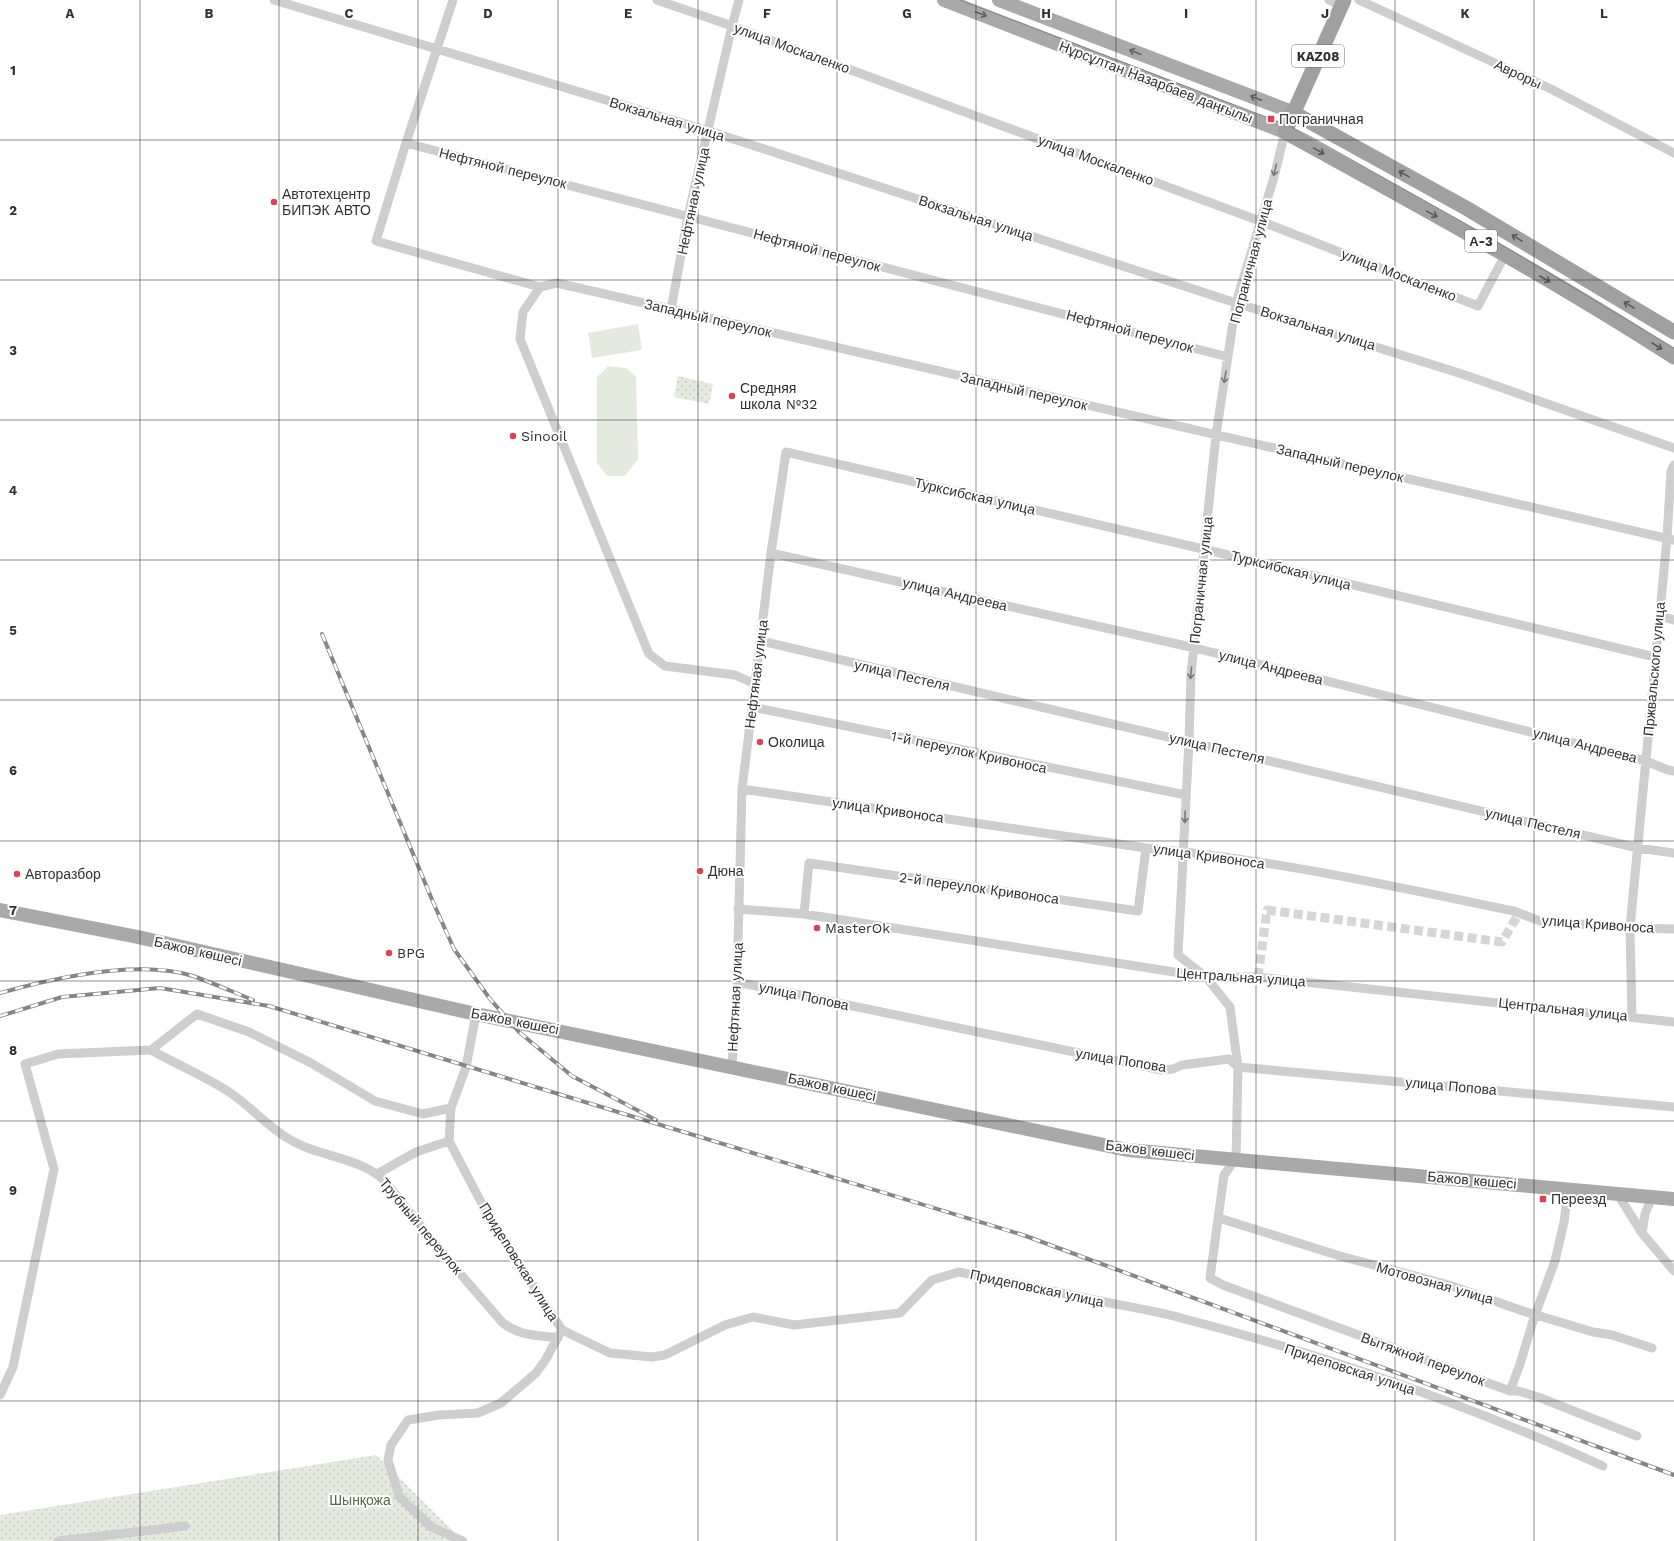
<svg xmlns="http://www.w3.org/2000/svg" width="1674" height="1541" viewBox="0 0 1674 1541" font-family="'Work Sans',sans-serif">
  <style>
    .grass { fill: url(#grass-dots) }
    .park { fill: #e5eade }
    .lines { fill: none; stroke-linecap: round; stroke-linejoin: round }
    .minor-tunnel { stroke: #d6d6d6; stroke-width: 9; stroke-dasharray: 9 4.5; stroke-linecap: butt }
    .minor { stroke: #cecece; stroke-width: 9 }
    .primary { stroke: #a9a9a9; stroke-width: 14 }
    .trunk { stroke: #a0a0a0; stroke-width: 15 }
    .tram { stroke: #868686; stroke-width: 1 }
    .rail-casing { stroke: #868686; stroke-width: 4 }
    .rail { stroke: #fff; stroke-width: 2.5; stroke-dasharray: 8; stroke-linecap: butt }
    .oneway { stroke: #616161 }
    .oneway2 { stroke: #585858 }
    .oneway3 { stroke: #787878 }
    .grid { fill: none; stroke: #313131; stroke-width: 1; stroke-opacity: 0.55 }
    .poi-dot { fill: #d84356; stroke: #fff; stroke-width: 1.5 }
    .labels { text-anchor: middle; stroke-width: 4; stroke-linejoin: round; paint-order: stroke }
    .shield { fill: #fff; stroke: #6f6f6f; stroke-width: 1 }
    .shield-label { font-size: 13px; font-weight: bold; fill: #313131 }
    .street-label { font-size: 14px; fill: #313131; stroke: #fff }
    .poi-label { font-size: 14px; fill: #313131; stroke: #fff; text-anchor: start }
    .park-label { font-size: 14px; fill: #566a41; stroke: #fff }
    .grid-label { font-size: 13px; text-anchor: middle; font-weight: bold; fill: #313131; stroke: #fff; stroke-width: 4; stroke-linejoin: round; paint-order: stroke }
  </style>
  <defs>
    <pattern id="grass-dots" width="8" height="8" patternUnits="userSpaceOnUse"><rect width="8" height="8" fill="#e5eade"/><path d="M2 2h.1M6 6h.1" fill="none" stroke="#c5c9bf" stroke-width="1.8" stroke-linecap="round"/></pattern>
  </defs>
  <rect width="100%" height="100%" fill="#fff"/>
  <path class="grass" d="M678,376l35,8 -4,20 -35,-7z
    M376,1455l87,86h-463v-26z"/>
  <path class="park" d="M638,324l4,26 -50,8 -4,-25z
    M608,366l18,2 10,9 2,82 -13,17h-18l-10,-13v-86z"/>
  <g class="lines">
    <path class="minor-tunnel" d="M1258,977l9,-67 235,32 17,-29"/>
    <path class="minor" d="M274,0l435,131 527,172 226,71 212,74
      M453,0l-47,143 -30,98 164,46 17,-4 1117,257
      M657,0l75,26 528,195 218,85 27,-51
      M1329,0l12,6
      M1359,0l190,88 125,65
      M1285,132l-11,45 -38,126 -20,132 -25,239 -2,67 -11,214 28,22 24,30 8,60 -2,92 -12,16 -14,103 13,7 287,106h8l20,6 99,39
      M406,143l822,214
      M540,287l-17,25 -3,27 129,315 16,12 70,9 20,9
      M671,310l17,-94 44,-190 7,-26
      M771,553l424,95 451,113 22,9 6,1
      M1659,616l15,4
      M761,641l877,207 36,5
      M752,707l434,88
      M742,789l404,59c124,11 246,38 368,63l26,10 90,7 44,1
      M738,909l66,5 402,63h52l416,45
      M804,914l5,-51 329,48 8,-63
      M737,982l424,88 12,-1 9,-4 47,-6 9,8 436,40
      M476,1014l-10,53 -15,41 -2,33 41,78 72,111 48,23 42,4 13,-2 60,-30 28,-8 41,8 106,-12 32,-33 27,-8c48,10 97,20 146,30 25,5 51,9 76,16 144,37 286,86 422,148
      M1632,1017l-2,-89 37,-390 4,-67 3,-6
      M151,1050c25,14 51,25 75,40 23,14 40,36 63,49 29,18 68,17 95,41l60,75 58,67c16,14 35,13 56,16
      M732,1066l5,-84 5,-193 29,-236 15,-101 417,97 452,108
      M377,1174l39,-22 33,-11
      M1617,1193l25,40 32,38
      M1219,1218l121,38 109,29 74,26 70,21 19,3 40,13
      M1642,1233l3,-19 7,-17
      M1510,1391l10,-27 14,-46 21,-57 9,-39 4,-33
      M0,1395l13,-28 41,-198 -29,-105 33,-10 93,-4 46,-36 52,18 62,31 64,38 48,13 28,-6
      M58,1541l127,-15
      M463,1541l-32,-14 -32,-31 -11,-36 3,-15 17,-25 31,-5 39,-2 23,-10 35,-30 10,-14 14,-26"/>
    <path class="primary" d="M944,0l341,132
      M999,0l293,112
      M0,910l138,27 338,77 652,136 546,49"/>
    <path class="trunk" d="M1344,0l-59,132c131,72 263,144 389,225
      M1292,112l174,96 208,124"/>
    <path class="tram" d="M960,0l327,125 24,12 171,96 192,115"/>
    <defs>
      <path id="rail" d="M322,634l111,268 21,47 36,50 29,33 53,44 84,44
        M0,993c54,-15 138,-34 193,-17 20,7 40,16 60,24
        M0,1016l62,-19 98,-9 109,18 754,229 651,240"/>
    </defs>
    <use href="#rail" class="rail-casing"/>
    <use href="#rail" class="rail"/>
  </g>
  <defs><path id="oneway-shaft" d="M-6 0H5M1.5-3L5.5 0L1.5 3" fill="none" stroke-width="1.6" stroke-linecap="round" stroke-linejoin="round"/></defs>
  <g class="oneway">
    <use href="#oneway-shaft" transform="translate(981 14) rotate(21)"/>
    <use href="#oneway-shaft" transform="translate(1135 52) rotate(-159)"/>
    <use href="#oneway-shaft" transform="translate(1256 98) rotate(-159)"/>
  </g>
  <g class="oneway2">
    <use href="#oneway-shaft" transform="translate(1319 151) rotate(29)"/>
    <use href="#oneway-shaft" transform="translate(1404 174) rotate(-151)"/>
    <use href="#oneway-shaft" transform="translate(1432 214) rotate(29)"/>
    <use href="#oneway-shaft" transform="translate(1517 238) rotate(-149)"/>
    <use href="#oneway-shaft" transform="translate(1545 279) rotate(30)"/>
    <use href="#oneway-shaft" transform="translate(1629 305) rotate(-149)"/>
    <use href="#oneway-shaft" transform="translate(1657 346) rotate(33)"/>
  </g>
  <g class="oneway3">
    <use href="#oneway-shaft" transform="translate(1275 170) rotate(104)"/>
    <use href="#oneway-shaft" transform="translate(1225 377) rotate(99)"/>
    <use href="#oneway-shaft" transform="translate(1191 673) rotate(95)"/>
    <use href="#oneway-shaft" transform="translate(1185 817) rotate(92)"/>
  </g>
  <path class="grid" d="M140,0v1541M279,0v1541M418,0v1541M558,0v1541M698,0v1541M837,0v1541M976,0v1541M1116,0v1541M1256,0v1541M1395,0v1541M1534,0v1541M0,140h1674M0,280h1674M0,420h1674M0,560h1674M0,700h1674M0,841h1674M0,981h1674M0,1121h1674M0,1261h1674M0,1401h1674"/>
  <g class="poi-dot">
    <rect x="1267" y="115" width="8" height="8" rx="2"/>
    <circle cx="274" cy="202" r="4"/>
    <circle cx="732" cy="396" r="4"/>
    <circle cx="513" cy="436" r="4"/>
    <circle cx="760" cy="742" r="4"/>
    <circle cx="700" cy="871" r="4"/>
    <circle cx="17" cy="874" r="4"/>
    <circle cx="817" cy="928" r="4"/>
    <circle cx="389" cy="953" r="4"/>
    <rect x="1539" y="1195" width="8" height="8" rx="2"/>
  </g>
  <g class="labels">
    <g class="shield">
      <rect x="1292" y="45" width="52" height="22" rx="3"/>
      <rect x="1465" y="230" width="32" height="22" rx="3"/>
    </g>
    <g class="shield-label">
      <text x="1318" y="61">KAZ08</text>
      <text x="1481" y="246">А-3</text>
    </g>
    <g class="street-label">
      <text transform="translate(792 48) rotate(20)" y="5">улица Москаленко</text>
      <text transform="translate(1518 74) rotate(25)" y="5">Авроры</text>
      <text transform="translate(1156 82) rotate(21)" y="5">Нұрсұлтан Назарбаев даңғылы</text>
      <text transform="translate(667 119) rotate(17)" y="5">Вокзальная улица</text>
      <text transform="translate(1096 160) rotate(20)" y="5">улица Москаленко</text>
      <text transform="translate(503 168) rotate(14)" y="5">Нефтяной переулок</text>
      <text transform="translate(693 201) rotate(-78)" y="5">Нефтяная улица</text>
      <text transform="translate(976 218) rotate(18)" y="5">Вокзальная улица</text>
      <text transform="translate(817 250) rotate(15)" y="5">Нефтяной переулок</text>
      <text transform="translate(1251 261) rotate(-75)" y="5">Пограничная улица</text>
      <text transform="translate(1399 275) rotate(21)" y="5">улица Москаленко</text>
      <text transform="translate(708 318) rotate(13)" y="5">Западный переулок</text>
      <text transform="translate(1318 328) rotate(17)" y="5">Вокзальная улица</text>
      <text transform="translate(1130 331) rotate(15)" y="5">Нефтяной переулок</text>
      <text transform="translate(1024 391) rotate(13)" y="5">Западный переулок</text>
      <text transform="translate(1340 463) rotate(13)" y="5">Западный переулок</text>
      <text transform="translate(975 496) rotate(13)" y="5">Турксибская улица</text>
      <text transform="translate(1291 570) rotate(14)" y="5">Турксибская улица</text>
      <text transform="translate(1201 580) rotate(-84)" y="5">Пограничная улица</text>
      <text transform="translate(955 594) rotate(13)" y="5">улица Андреева</text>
      <text transform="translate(1271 667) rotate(14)" y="5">улица Андреева</text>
      <text transform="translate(1654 669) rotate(-85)" y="5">Пржвальского улица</text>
      <text transform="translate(756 674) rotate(-83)" y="5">Нефтяная улица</text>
      <text transform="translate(902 675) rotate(13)" y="5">улица Пестеля</text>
      <text transform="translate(1585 745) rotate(14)" y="5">улица Андреева</text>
      <text transform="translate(1217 748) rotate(13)" y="5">улица Пестеля</text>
      <text transform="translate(969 752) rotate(12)" y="5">1-й переулок Кривоноса</text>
      <text transform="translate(888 810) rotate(8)" y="5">улица Кривоноса</text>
      <text transform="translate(1533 823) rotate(13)" y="5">улица Пестеля</text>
      <text transform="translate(1209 856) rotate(8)" y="5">улица Кривоноса</text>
      <text transform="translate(979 888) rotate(8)" y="5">2-й переулок Кривоноса</text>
      <text transform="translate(1598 924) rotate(4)" y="5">улица Кривоноса</text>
      <text transform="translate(198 951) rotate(13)" y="5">Бажов көшесі</text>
      <text transform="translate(1241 977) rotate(4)" y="5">Центральная улица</text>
      <text transform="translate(804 996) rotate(12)" y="5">улица Попова</text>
      <text transform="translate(735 997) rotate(-87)" y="5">Нефтяная улица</text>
      <text transform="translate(1563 1009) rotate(6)" y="5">Центральная улица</text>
      <text transform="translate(515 1021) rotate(11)" y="5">Бажов көшесі</text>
      <text transform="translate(1121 1060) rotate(9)" y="5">улица Попова</text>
      <text transform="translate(1451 1086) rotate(5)" y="5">улица Попова</text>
      <text transform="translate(832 1087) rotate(12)" y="5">Бажов көшесі</text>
      <text transform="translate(1150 1150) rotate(7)" y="5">Бажов көшесі</text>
      <text transform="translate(1472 1180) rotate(5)" y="5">Бажов көшесі</text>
      <text transform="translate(421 1226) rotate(50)" y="5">Трубный переулок</text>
      <text transform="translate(519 1262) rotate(58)" y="5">Придеповская улица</text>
      <text transform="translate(1435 1283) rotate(16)" y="5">Мотовозная улица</text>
      <text transform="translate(1037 1288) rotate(12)" y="5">Придеповская улица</text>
      <text transform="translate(1423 1359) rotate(20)" y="5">Вытяжной переулок</text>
      <text transform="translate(1350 1369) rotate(18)" y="5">Придеповская улица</text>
    </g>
    <g class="poi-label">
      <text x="1279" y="124">Пограничная</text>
      <text x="282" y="199">Автотехцентр<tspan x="282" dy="16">БИПЭК АВТО</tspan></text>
      <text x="740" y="393">Средняя<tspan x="740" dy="16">школа №32</tspan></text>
      <text x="521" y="441">Sinooil</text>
      <text x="768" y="747">Околица</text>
      <text x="708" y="876">Дюна</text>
      <text x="25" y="879">Авторазбор</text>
      <text x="825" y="933">MasterOk</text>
      <text x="397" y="958">BPG</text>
      <text x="1551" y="1204">Переезд</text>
    </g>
    <g class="park-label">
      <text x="360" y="1505">Шынқожа</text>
    </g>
  </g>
  <g class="grid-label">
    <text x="70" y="18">A</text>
    <text x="209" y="18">B</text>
    <text x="349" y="18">C</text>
    <text x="488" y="18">D</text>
    <text x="628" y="18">E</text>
    <text x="767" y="18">F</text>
    <text x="907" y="18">G</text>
    <text x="1046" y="18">H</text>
    <text x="1186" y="18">I</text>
    <text x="1325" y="18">J</text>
    <text x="1465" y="18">K</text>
    <text x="1604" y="18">L</text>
    <text x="13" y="75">1</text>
    <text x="13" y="215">2</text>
    <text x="13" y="355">3</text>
    <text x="13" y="495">4</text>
    <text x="13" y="635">5</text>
    <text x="13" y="775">6</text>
    <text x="13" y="915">7</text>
    <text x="13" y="1055">8</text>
    <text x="13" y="1195">9</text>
  </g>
</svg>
